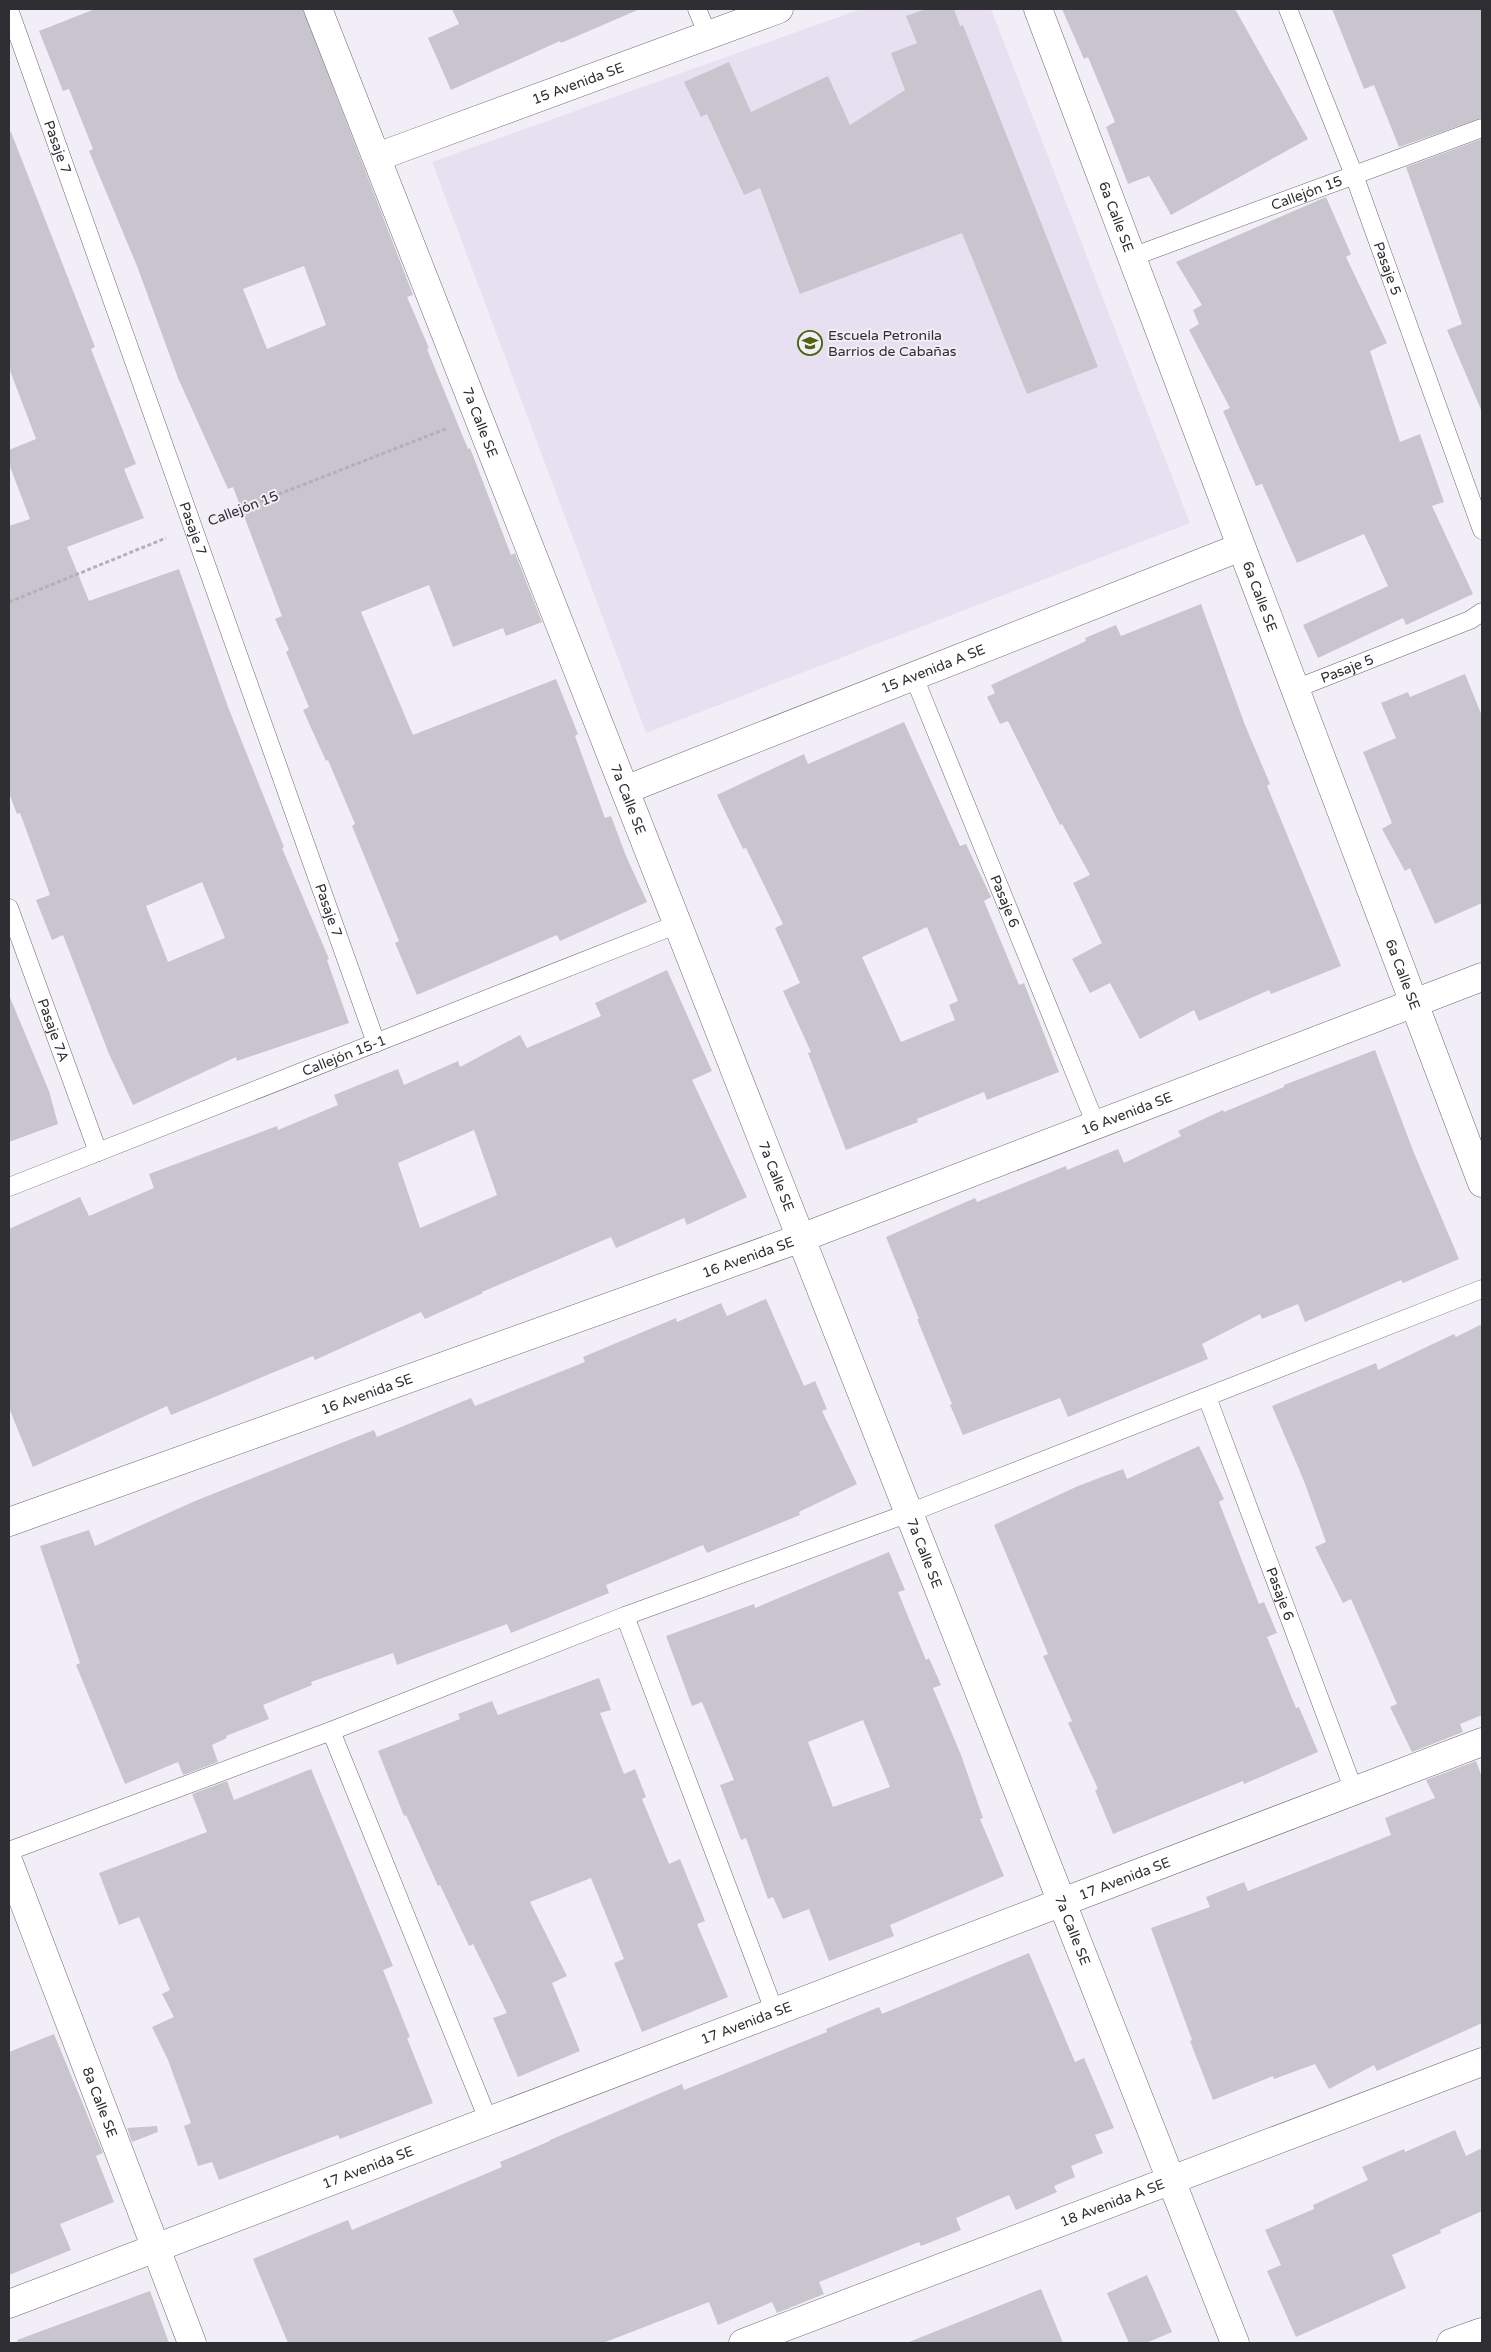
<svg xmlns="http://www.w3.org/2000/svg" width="1491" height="2352" viewBox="0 0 1491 2352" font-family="'Varela Round',sans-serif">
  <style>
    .built { fill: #e7e0f1 }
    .building { fill: #c9c5cf; fill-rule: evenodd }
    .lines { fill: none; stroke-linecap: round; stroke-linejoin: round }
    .lane-casing { stroke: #6b6870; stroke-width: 19 }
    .street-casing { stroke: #6b6870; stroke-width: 29 }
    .secondary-casing { stroke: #6b6870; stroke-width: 29 }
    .primary-casing { stroke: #6b6870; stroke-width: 29 }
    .path { stroke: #b3b0b8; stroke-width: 3; stroke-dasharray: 4 2.5; stroke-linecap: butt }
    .lane { stroke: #fff; stroke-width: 18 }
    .street { stroke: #fff; stroke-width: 28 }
    .secondary { stroke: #fff; stroke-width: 28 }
    .primary { stroke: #fff; stroke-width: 28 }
    .labels { text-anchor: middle; stroke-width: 4; stroke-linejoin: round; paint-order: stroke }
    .street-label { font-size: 14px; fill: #2f2e32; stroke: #f2eef8 }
    .poi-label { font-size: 14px; fill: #2f2e32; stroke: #f2eef8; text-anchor: start }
  </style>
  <rect width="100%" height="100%" fill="#f2eef8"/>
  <path class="built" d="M861,9h130l199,514 -544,210 -214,-571z"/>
  <path class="building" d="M95,9h208l110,286 -6,2 22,51 -2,1 41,100 2,-1 41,107 4,-2 27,69 -36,14 -3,-8 -50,19 -24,-62 -68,27 52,123 143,-56 22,55 -3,2 30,82 6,-2 15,40 21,46 -87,39 -3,-6 -140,60 -22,-52 4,-2 -47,-115 3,-2 -27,-64 -2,1 -23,-51 6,-3 -23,-55 3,-2 -14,-31 7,-3 -49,-129 -5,2 -50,-111 -41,-112 -48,-115 4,-2 -24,-60 -6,2 -24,-60zM304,266l22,59 -59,24 -24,-60z
    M452,9h188l-79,34 -1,-2 -109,49 -23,-52 31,-14z
    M926,9h28l6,17 3,-1 135,342 -71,27 -65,-161 -162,61 -40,-106 -16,7 -37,-81 -6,3 -17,-35 45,-20 22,50 77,-36 22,49 55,-35 -14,-37 26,-10 -11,-27z
    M1062,9h173l73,130 -137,76 -22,-39 -21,8 -22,-57 9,-5 -27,-65 -4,2z
    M1332,9h150v109l-83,29 -25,-62 -10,4z
    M9,132h2l84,215 -4,2 45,115 -12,5 20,49 -77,29 22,54 90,-32 49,138 56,140 -2,1 47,111 -2,1 22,63 -112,38 -1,-4 -103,48 -24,-51 -46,-119 -11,5 -16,-40 14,-5 -30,-82 -3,1 -8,-21v-267l21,-7 -21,-55v-14l27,-11 -27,-71zM202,882l23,56 -57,24 -22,-56z
    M1482,139v273l-35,-82 15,-6 -56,-157z
    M1326,197l25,57 -5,3 41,86 -17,8 30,91 20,-8 24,68 -12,4 41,88 -67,31 -3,-7 -85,40 -15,-33 85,-39 -24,-52 -67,29 -35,-79 -6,2 -33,-75 7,-3 -41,-78 10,-6 -6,-14 9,-5 -26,-43z
    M1201,604l44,121 25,59 -3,2 74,180 -70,28 -2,-4 -70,31 -5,-11 -54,29 -30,-56 -20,10 -18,-34 30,-16 -29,-60 17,-8 -28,-51 -2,1 -52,-104 -8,3 -13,-27 8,-4 -4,-8 95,-44 -1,-3 31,-13 5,11z
    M1465,674l17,42v187l-47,21 -25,-56 -5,3 -23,-42 10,-6 -29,-71 33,-14 -15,-35 27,-11 2,5z
    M904,722l56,124 6,-2 25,53 -7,4 35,84 5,-2 35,89 -72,28 -3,-8 -67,27 1,3 -72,28 -38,-97 3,-1 -28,-61 17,-8 -25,-55 8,-4 -37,-76 -3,1 -26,-54 87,-41 4,10zM927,927l31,74 -9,4 6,15 -54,22 -39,-85z
    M667,970l45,101 -20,9 55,117 -60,28 -3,-7 -68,30 -5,-11 -129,55 1,1 -58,26 -4,-7 -106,48 -2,-4 -142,59 -4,-9 -134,61 -24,-59v-179l71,-32 9,19 65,-28 -5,-14 128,-48 1,4 60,-25 -4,-10 64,-26 6,16 54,-24 2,6 60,-32 7,13 74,-32 -6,-13zM474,1130l23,65 -77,33 -22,-65z
    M9,995l40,96 9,33 -49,18z
    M1375,1050l39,103 45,106 -56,24 -2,-3 -96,42 -7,-18 -36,15 -2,-5 -58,30 6,15 -140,58 -8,-19 -97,37 -13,-30 2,-1 -35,-85h2l-33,-82 89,-39 2,4 89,-36 1,4 51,-21 6,14 57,-27 -3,-5 45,-21 1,2 60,-25v-2z
    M766,1299l38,87 11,-5 12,28 -5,2 35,73 -58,28 1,3 -93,38 -4,-8 -97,40 3,8 -98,40 -4,-9 -110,41 -4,-12 -82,29 1,3 -49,20 6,14 -43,17 1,2 -15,7 6,17 -35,13 -5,-13 -53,22 -49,-119 4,-2 -40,-117 49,-16 6,16 100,-45 179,-71 3,7 94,-39 4,8 110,-44 -2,-5 93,-39 1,4 44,-19 6,13z
    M1482,1324v391l-22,9 3,8 -51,20 -22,-45 7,-3 -46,-105 -8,4 -28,-56 11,-5 -22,-61 -32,-75 104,-43 2,7 76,-36 2,3z
    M1199,1446l25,53 -5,3 40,102 5,-2 13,31 -10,4 29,71 3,-1 19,45 -74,32 -1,-3 -130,53 -18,-44 3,-1 -30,-66 4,-2 -29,-65 5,-2 -54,-129 84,-39 45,-17 4,10z
    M889,1552l16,38 -7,2 28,68 3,-2 12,27 -8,3 28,67 22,63 -3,1 24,57 -114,49 4,11 -65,25 -20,-52 -26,10 -10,-22 -5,2 -22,-61 -5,2 -21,-55 14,-5 -32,-78 -10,4 -26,-70 88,-32 1,4zM863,1720l27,67 -57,20 -25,-65z
    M599,1678l12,32 -11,3 24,61 11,-5 11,28 -4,2 27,65 11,-5 25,62 -8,3 31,73 -86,35 -28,-69 10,-4 -33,-81 -61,24 37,74 -15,7 28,68 -62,26 -25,-59 14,-5 -34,-69 -4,2 -29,-61 -2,1 -32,-71 -2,1 -26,-65 82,-32 -2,-5 34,-13 6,14z
    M1476,1761l6,16v246l-105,48 -3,-6 -45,24 -14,-25 -41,15 -1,-3 -60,24 -23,-59 2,-1 -41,-112 59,-21 -4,-10 38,-15 4,9 143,-56 -6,-17 50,-20 -9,-18z
    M311,1769l82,197 -10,4 27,67 -3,1 26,65 -93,36 -2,-4 -119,45 -7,-18 -14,4 -14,-40 7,-3 -23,-63 -16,-33 22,-10 -12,-23 8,-4 -31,-73 -20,8 -20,-52 108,-41 -15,-38 35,-13 7,19z
    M1029,1953l46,109 9,-4 30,70 -19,7 8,18 -32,13 4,11 -21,9 3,6 -41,18 -7,-15 -53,23 5,12 -40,16 -2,-4 -100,40 5,12 -47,19 -5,-11 -54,23 -9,-23 -106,41h-315l-35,-84 95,-39 4,10 150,-63 -2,-5 50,-21v-1l132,-56 2,6 143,-58 -1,-3 53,-22 3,7z
    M54,2034l49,119 -7,3 18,46 -54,22 11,26 -62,25v-223z
    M157,2126l1,6 -26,10 -5,-14z
    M1455,2130l11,26 16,-8v63l-42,19 1,3 -49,22 14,33 -110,49 -29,-66 14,-6 -16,-35 49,-21 -1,-4 55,-25 -6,-13 42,-18 1,3z
    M1147,2275l25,57 -26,11h-17l-22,-50z
    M1041,2289l22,54h-154v-1z
    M150,2291l19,52h-151l-1,-3z"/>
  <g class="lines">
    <defs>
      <g id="lane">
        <path d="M697,9l11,26"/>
        <path id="s1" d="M1288,9l66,166 128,355"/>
        <path id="s2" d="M11,15l365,1028"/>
        <path id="s3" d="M1132,257l350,-129"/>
        <path id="s4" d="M914,677l182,448"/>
        <path id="s5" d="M1295,689l175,-69 12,-8"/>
        <path id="s6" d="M9,908l89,244"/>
        <path id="s7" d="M9,1187l669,-263"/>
        <path id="s8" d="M1207,1397l147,394"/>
        <path d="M625,1616l150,397"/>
        <path d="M331,1731l158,391"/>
        <path d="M9,1851l322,-120 294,-115 284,-103 573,-224"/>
      </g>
      <g id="street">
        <path id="s9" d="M1038,9l444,1174"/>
        <path id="s10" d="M377,157l402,-148"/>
        <path id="s11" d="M625,790l616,-243"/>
        <path id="s12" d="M9,1522l792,-284 681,-261"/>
        <path id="s13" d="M9,1863l183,480"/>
        <path id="s14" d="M9,2304l1473,-562"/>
        <path id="s15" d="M743,2343l739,-281"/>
      </g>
      <g id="secondary">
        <path id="s16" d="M318,9l917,2334"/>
      </g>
      <path id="primary" d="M1451,2343l31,-11"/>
    </defs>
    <use href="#lane" class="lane-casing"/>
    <use href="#street" class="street-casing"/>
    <use href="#secondary" class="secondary-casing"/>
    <use href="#primary" class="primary-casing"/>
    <path class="path" d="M218,518l230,-90
      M9,602l157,-64"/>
    <use href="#lane" class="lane"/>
    <use href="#street" class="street"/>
    <use href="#secondary" class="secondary"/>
    <use href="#primary" class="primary"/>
  </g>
  <defs>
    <symbol id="school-ring" viewBox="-11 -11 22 22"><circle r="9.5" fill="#f2eef8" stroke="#4c6311" stroke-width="1.5"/><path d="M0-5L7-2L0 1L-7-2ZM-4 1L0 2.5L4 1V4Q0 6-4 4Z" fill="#4c6311"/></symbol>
  </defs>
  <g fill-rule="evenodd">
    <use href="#school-ring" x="796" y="329" width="28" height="28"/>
  </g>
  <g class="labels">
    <g class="street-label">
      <text dy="5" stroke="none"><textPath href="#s10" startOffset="214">15 Avenida SE</textPath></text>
      <text dy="5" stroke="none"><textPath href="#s2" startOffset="140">Pasaje 7</textPath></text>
      <text dy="5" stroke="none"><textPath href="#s3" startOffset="186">Callejón 15</textPath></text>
      <text dy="5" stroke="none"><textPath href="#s9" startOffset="222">6a Calle SE</textPath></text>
      <text dy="5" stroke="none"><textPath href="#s1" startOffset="278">Pasaje 5</textPath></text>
      <text dy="5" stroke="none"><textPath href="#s16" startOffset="444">7a Calle SE</textPath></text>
      <text transform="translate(243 508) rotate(-21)" y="5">Callejón 15</text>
      <text dy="5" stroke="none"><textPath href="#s2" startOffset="545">Pasaje 7</textPath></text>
      <text dy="5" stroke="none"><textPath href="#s9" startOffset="628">6a Calle SE</textPath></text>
      <text dy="5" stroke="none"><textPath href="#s5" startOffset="56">Pasaje 5</textPath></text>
      <text dy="5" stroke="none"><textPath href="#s11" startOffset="331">15 Avenida A SE</textPath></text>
      <text dy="5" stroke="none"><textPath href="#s16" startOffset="849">7a Calle SE</textPath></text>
      <text dy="5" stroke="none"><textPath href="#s4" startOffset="242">Pasaje 6</textPath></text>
      <text dy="5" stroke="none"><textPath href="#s2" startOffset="950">Pasaje 7</textPath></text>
      <text dy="5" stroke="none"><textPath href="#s9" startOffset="1032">6a Calle SE</textPath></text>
      <text dy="5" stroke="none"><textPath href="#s6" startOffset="130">Pasaje 7A</textPath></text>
      <text dy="5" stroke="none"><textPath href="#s7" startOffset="360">Callejón 15-1</textPath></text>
      <text dy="5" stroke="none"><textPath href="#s12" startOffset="1190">16 Avenida SE</textPath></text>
      <text dy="5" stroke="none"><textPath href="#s16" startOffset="1254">7a Calle SE</textPath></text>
      <text dy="5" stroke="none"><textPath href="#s12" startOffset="785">16 Avenida SE</textPath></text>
      <text dy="5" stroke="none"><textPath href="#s12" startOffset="380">16 Avenida SE</textPath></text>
      <text dy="5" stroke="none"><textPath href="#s16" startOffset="1659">7a Calle SE</textPath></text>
      <text dy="5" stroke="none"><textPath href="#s8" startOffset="210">Pasaje 6</textPath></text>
      <text dy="5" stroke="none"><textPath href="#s14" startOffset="1194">17 Avenida SE</textPath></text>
      <text dy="5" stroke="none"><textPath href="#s16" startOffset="2064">7a Calle SE</textPath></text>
      <text dy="5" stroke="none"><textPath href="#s14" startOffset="789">17 Avenida SE</textPath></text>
      <text dy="5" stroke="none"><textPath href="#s13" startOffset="256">8a Calle SE</textPath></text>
      <text dy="5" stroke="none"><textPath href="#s14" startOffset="384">17 Avenida SE</textPath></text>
      <text dy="5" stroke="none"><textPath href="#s15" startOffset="395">18 Avenida A SE</textPath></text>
    </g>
    <g class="poi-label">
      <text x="828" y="340">Escuela Petronila<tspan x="828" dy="16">Barrios de Cabañas</tspan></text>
    </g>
  </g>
  <rect width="1491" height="2352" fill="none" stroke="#2f2e32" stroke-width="20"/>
</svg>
